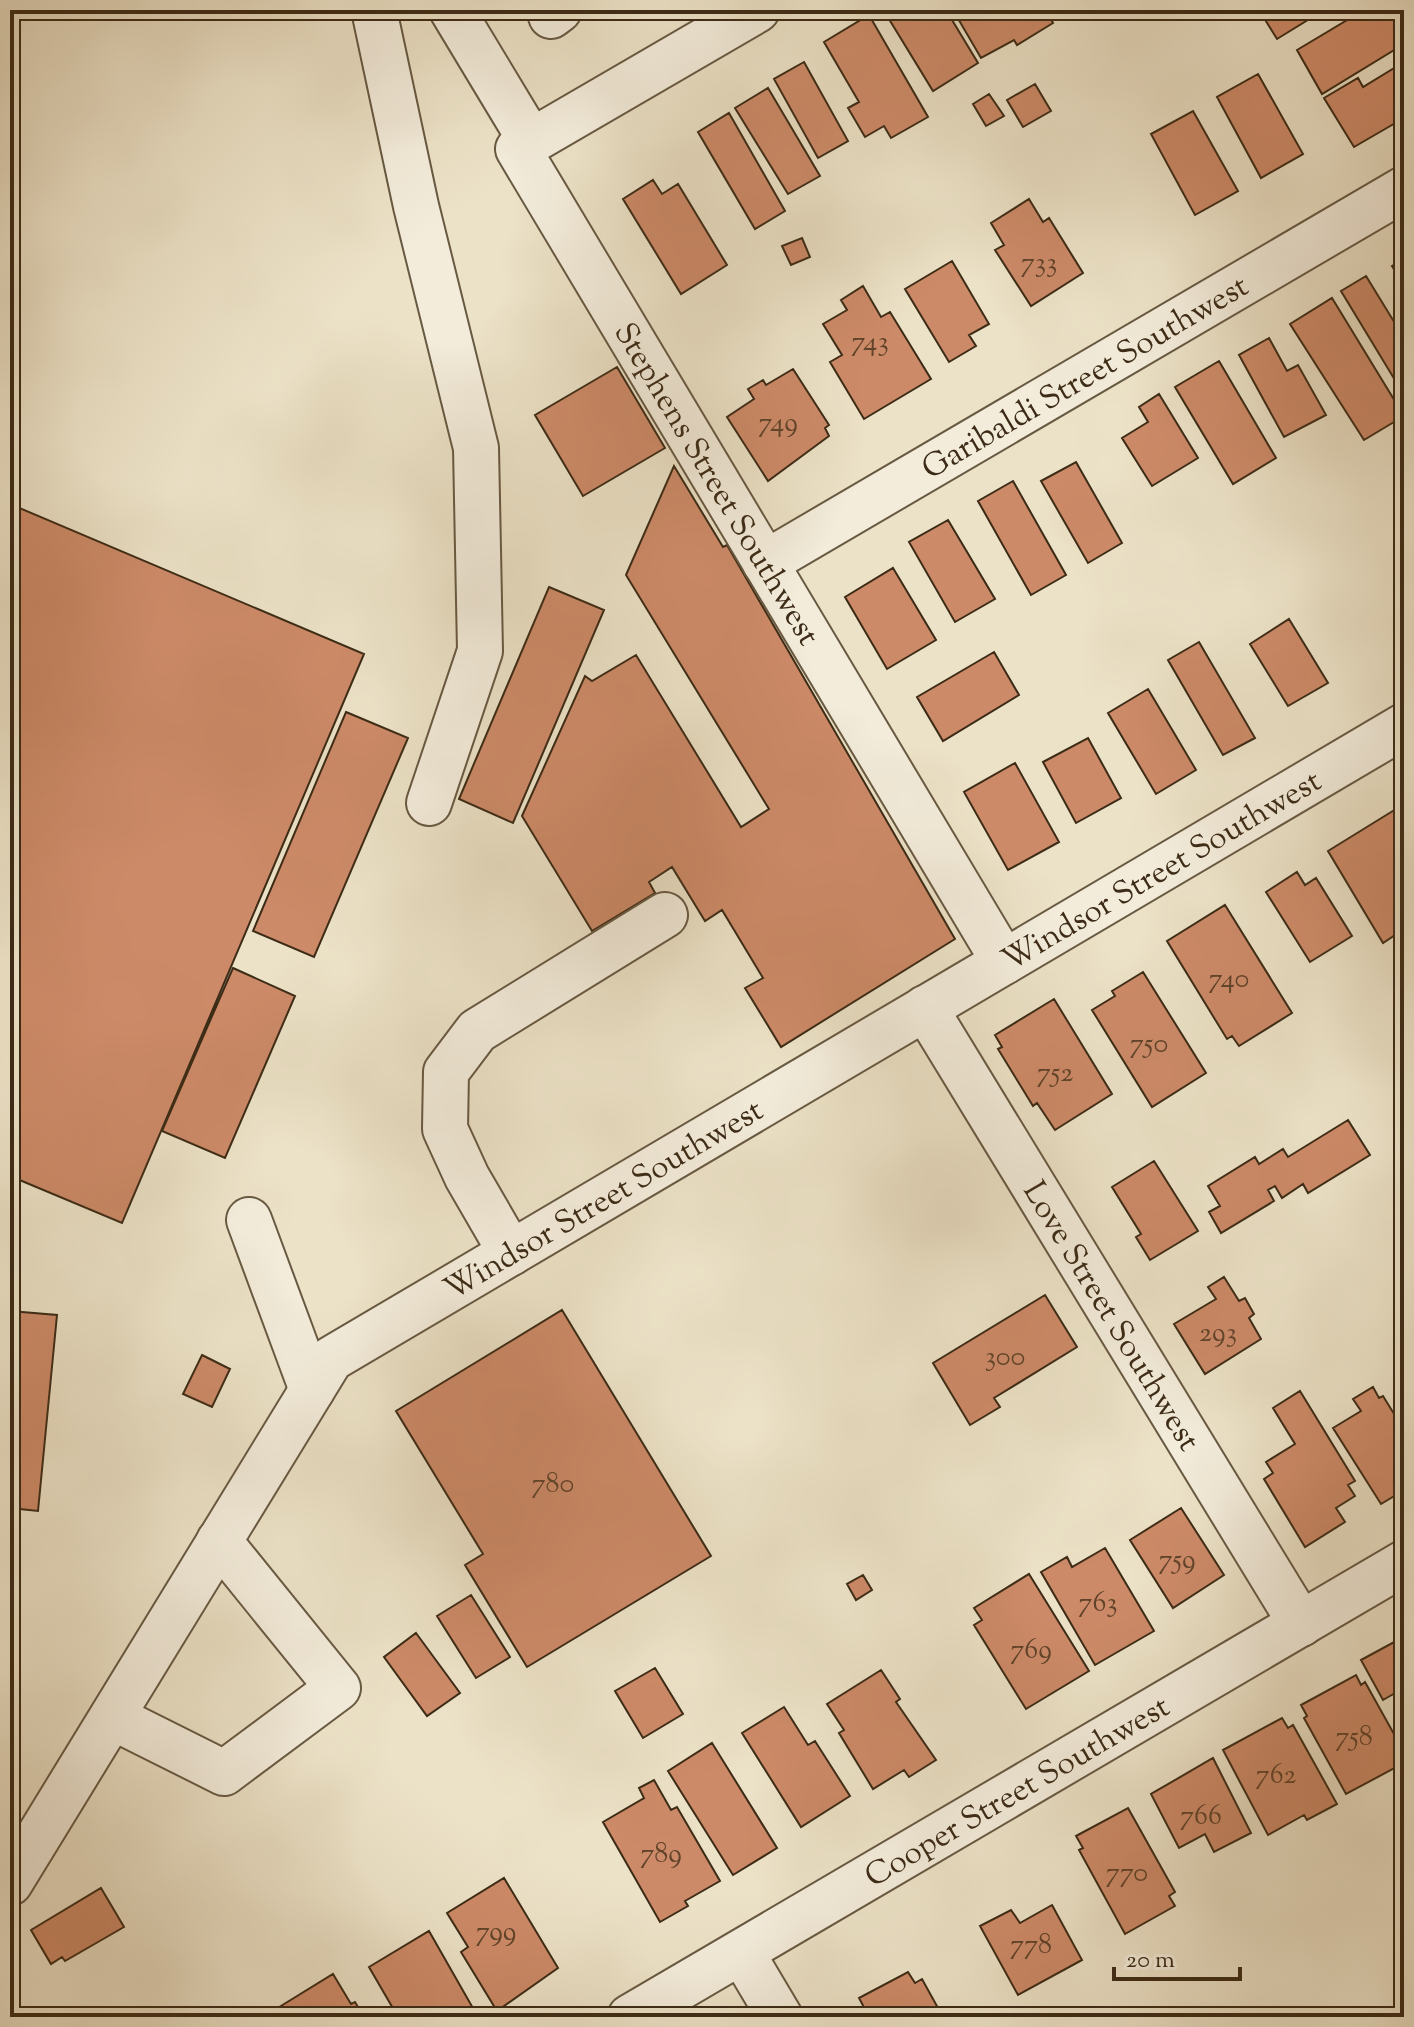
<svg xmlns="http://www.w3.org/2000/svg" width="1414" height="2027" viewBox="0 0 1414 2027" font-family="'Sorts Mill Goudy',serif">
  <style>
    .building { fill: #cd8a68; stroke: #3c2b16; stroke-width: 2 }
    .lines { fill: none; stroke-linecap: round; stroke-linejoin: round }
    .minor-casing { stroke: #685942; stroke-width: 48 }
    .minor { stroke: #f3ecdb; stroke-width: 44 }
    .labels { text-anchor: middle; stroke-width: 6; stroke-linejoin: round; paint-order: stroke }
    .number-label { font-size: 28px; fill: #60432a }
    .street-label { font-size: 32px; fill: #3c2b16; stroke: #f3ecdb }
  </style>
  <rect width="100%" height="100%" fill="#ece2c7"/>
  <filter id="stains"><feTurbulence type="fractalNoise" baseFrequency=".0025" numOctaves="4"/><feColorMatrix values="0 0 0 0 .2 0 0 0 0 .09 0 0 0 0 .02 0 0 0 .5 -.17"/></filter>
  <radialGradient id="worn" r=".72"><stop offset=".6" stop-color="#630" stop-opacity="0"/><stop offset="1" stop-color="#630" stop-opacity=".3"/></radialGradient>
  <path class="building" d="M890,10h56l32,53 -45,28 -44,-72 5,-3z
    M953,10h93l7,13 -36,22 -3,-5 -33,18z
    M1259,10h65l-47,29z
    M1364,10h37l3,34 -82,50 -25,-44z
    M869,15l59,102 -37,21 -7,-12 -19,11 -17,-29 11,-6 -35,-60z
    M804,62l44,79 -30,17 -44,-79z
    M1404,62v56l-50,29 -30,-49 34,-20 5,9z
    M1258,74l45,80 -42,24 -44,-81z
    M1035,84l16,27 -28,16 -16,-27z
    M768,88l52,88 -32,18 -53,-86z
    M989,94l15,22 -18,10 -13,-22z
    M1193,111l45,80 -43,24 -44,-81z
    M729,113l56,98 -30,18 -57,-97z
    M653,180l9,14 16,-10 49,81 -46,29 -58,-95z
    M1029,199l14,23 6,-4 34,55 -52,33 -36,-56 9,-5 -13,-22z
    M802,238l8,19 -19,8 -9,-19z
    M1404,258v28l-12,-20z
    M952,261l37,63 -20,11 7,11 -27,16 -44,-73z
    M1366,276l38,62v57l-63,-104z
    M863,286l18,31 9,-5 41,67 -67,40 -34,-57 12,-7 -19,-31 24,-14 -6,-10z
    M1332,298l72,118 -40,24 -74,-116z
    M1269,338l18,33 11,-6 28,50 -42,22 -45,-82z
    M1219,361l57,97 -43,26 -58,-97z
    M617,367l48,81 -82,48 -48,-81z
    M793,369l36,56 -4,3 4,8 -61,45 -41,-64 27,-18 -6,-10 15,-9 3,5z
    M1159,394l39,64 -46,28 -30,-48 26,-16 -9,-15z
    M1076,462l46,81 -34,20 -47,-82z
    M674,466l49,81 4,-2 228,394 -174,108 -36,-59 18,-10 -41,-68 -17,11 -33,-54 -23,15 6,11 -63,38 -70,-115 63,-140 7,5 44,-26 105,172 28,-18 -143,-234z
    M1013,481l53,94 -35,20 -53,-94z
    M10,504l354,150 -242,569 -112,-47z
    M948,520l47,79 -40,23 -46,-80z
    M893,568l43,72 -49,29 -42,-72z
    M549,587l55,23 -91,213 -54,-24z
    M1289,619l39,64 -40,23 -38,-62z
    M1199,642l56,96 -32,17 -55,-95z
    M994,652l25,43 -76,46 -26,-44z
    M1148,689l48,81 -40,24 -48,-81z
    M346,712l62,26 -94,219 -61,-26z
    M1088,738l33,60 -45,25 -33,-61z
    M1015,763l44,79 -51,28 -44,-78z
    M1396,809l8,11v109l-21,14 -55,-92z
    M1297,872l8,13 11,-7 36,58 -42,26 -44,-70z
    M1225,905l67,108 -53,33 -7,-10 -5,3 -60,-98z
    M233,968l62,28 -70,162 -63,-27z
    M1143,972l63,101 -54,34 -60,-97 23,-14 -3,-5z
    M1054,999l58,95 -57,36 -18,-27 -4,3 -35,-57 4,-2 -7,-12z
    M1348,1120l22,35 -62,38 -5,-9 -21,14 -7,-12 -7,4 6,11 -53,32 -12,-21 11,-6 -12,-20 47,-29 4,7 24,-15 5,8z
    M1154,1161l44,70 -48,29 -14,-23 5,-3 -29,-47z
    M1224,1277l15,24 6,-3 9,16 -5,4 12,21 -56,35 -31,-50 42,-25 -8,-12z
    M1045,1295l32,52 -83,51 6,9 -30,18 -37,-62z
    M562,1310l149,246 -184,111 -62,-102 18,-11 -87,-143z
    M10,1311l47,4 -19,196 -28,-3z
    M202,1355l28,14 -18,38 -29,-13z
    M1373,1387l6,11 4,-2 21,34v46l-10,6 7,10 -20,12 -48,-76 28,-17 -8,-12z
    M1300,1391l55,90 -7,4 7,11 -19,12 9,14 -40,25 -41,-68 9,-6 -7,-11 29,-18 -22,-36z
    M1181,1508l43,67 -51,33 -43,-68z
    M1105,1548l49,83 -59,34 -54,-93 26,-15 5,10z
    M1029,1574l60,97 -63,38 -52,-84 8,-5 -8,-12z
    M863,1575l9,15 -16,10 -9,-16z
    M471,1595l39,62 -34,21 -39,-62z
    M1404,1629v59l-21,12 -22,-40 37,-20 -3,-6z
    M416,1633l44,60 -33,23 -43,-59z
    M655,1668l28,46 -40,24 -28,-47z
    M881,1670l19,29 -4,3 40,58 -27,17 -5,-7 -31,19 -34,-56 5,-3 -17,-26z
    M1356,1675l5,10 4,-3 39,70v11l-58,31 -42,-76 3,-2 -6,-11z
    M784,1707l24,38 7,-4 35,55 -49,31 -59,-94z
    M1282,1718l6,10 5,-3 44,79 -30,16 -3,-5 -36,20 -45,-85z
    M712,1743l65,105 -44,27 -65,-104z
    M1213,1758l38,75 -37,19 -9,-18 -26,14 -28,-54z
    M654,1780l17,30 6,-3 43,74 -35,20 3,5 -28,16 -57,-100 41,-24 -5,-10z
    M1128,1808l47,84 -6,4 6,10 -50,28 -46,-84 4,-2 -7,-12z
    M504,1878l54,90 -61,43 -36,-59 7,-5 -21,-34z
    M101,1888l23,39 -59,34 -3,-4 -11,7 -20,-34z
    M1052,1905l30,55 -64,35 -38,-69 31,-16 9,13z
    M429,1931l49,86h-80l-29,-50z
    M908,1972l7,11 7,-4 21,38h-74l-10,-19z
    M333,1974l18,30 4,-2 9,15h-84l-4,-8z"/>
  <g class="lines">
    <defs>
      <g id="minor">
        <path d="M374,10l42,196 60,242 4,203 -51,152"/>
        <path d="M452,10l79,131"/>
        <path id="s1" d="M757,10l-239,139 486,813"/>
        <path d="M551,16l8,-6"/>
        <path id="s2" d="M765,563l639,-374"/>
        <path id="s3" d="M925,1008l376,616"/>
        <path d="M249,1220l63,170"/>
        <path d="M511,1253l-44,-76 -22,-48 1,-57 31,-41 188,-116"/>
        <path d="M112,1717l112,56 114,-85 -119,-147"/>
        <path id="s4" d="M10,1883l321,-524 1073,-633"/>
        <path d="M742,1953l38,64"/>
        <path id="s5" d="M630,2017l774,-454"/>
      </g>
    </defs>
    <use href="#minor" class="minor-casing"/>
    <use href="#minor" class="minor"/>
  </g>
  <g class="labels">
    <g class="number-label">
      <text x="1039" y="271">733</text>
      <text x="870" y="350">743</text>
      <text x="778" y="431">749</text>
      <text x="1229" y="987">740</text>
      <text x="1149" y="1052">750</text>
      <text x="1055" y="1081">752</text>
      <text x="1218" y="1341">293</text>
      <text x="1005" y="1365">300</text>
      <text x="553" y="1492">780</text>
      <text x="1177" y="1568">759</text>
      <text x="1098" y="1611">763</text>
      <text x="1031" y="1658">769</text>
      <text x="1354" y="1745">758</text>
      <text x="1276" y="1783">762</text>
      <text x="1201" y="1824">766</text>
      <text x="661" y="1862">789</text>
      <text x="1127" y="1881">770</text>
      <text x="496" y="1940">799</text>
      <text x="1031" y="1953">778</text>
    </g>
    <g class="street-label">
      <text dy="11" stroke="none"><textPath href="#s2" startOffset="370">Garibaldi Street Southwest</textPath></text>
      <text dy="11" stroke="none"><textPath href="#s1" startOffset="666">Stephens Street Southwest</textPath></text>
      <text dy="11" stroke="none"><textPath href="#s4" startOffset="1578">Windsor Street Southwest</textPath></text>
      <text dy="11" stroke="none"><textPath href="#s4" startOffset="930">Windsor Street Southwest</textPath></text>
      <text dy="11" stroke="none"><textPath href="#s3" startOffset="360">Love Street Southwest</textPath></text>
      <text dy="11" stroke="none"><textPath href="#s5" startOffset="448">Cooper Street Southwest</textPath></text>
    </g>
  </g>
  <rect width="1414" height="2027" fill="none" stroke="#ece2c7" stroke-width="40"/>
  <rect x="12" y="12" width="1390" height="2003" fill="none" stroke="#3c2b16" stroke-width="4"/>
  <rect x="20" y="20" width="1374" height="1987" fill="none" stroke="#3c2b16" stroke-width="2"/>
  <path d="M1114 1967v12h126v-12" fill="none" stroke="#3c2b16" stroke-width="4"/>
  <text x="1126" y="1967" font-size="24" fill="#3c2b16" stroke="#f3ecdb" stroke-width="6" paint-order="stroke">20 m</text>
  <rect width="100%" height="100%" filter="url(#stains)"/>
  <rect width="100%" height="100%" fill="url(#worn)"/>
</svg>
